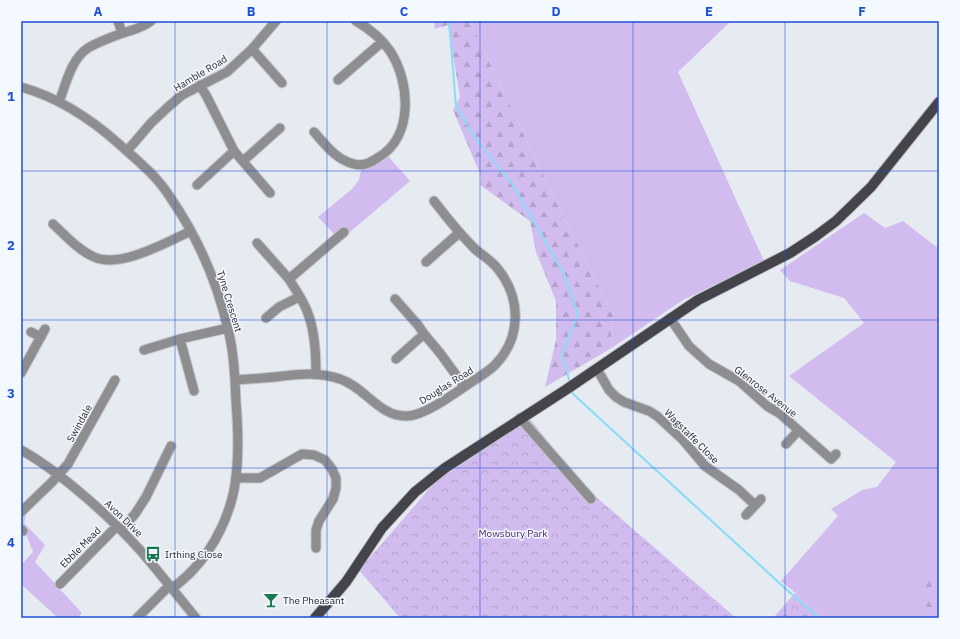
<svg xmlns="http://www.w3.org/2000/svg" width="960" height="639" viewBox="0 0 960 639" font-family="'IBM Plex Sans',sans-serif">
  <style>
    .green { fill: #d2bcef }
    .forest { fill: url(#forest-firs) }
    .park { fill: url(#park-crowns) }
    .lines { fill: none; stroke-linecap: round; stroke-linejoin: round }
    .stream { stroke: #87dcf8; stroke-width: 2 }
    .minor-casing { stroke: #c4c7ce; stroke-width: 11 }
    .major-casing { stroke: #c4c7ce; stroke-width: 12 }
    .minor { stroke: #8e8e91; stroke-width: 9 }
    .major { stroke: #44444a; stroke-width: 10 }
    .grid { fill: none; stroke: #1d4ed8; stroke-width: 1; stroke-opacity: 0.55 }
    .labels { text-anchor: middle; stroke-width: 3; stroke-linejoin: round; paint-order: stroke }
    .street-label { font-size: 10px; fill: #28292c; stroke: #f4f8ff }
    .park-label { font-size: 10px; fill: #47226a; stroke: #f4f8ff }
    .poi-label { font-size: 10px; fill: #28292c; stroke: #f4f8ff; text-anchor: start }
    .neatline { fill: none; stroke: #1d4ed8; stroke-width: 1.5 }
    .grid-label { font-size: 13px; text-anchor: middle; font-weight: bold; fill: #1d4ed8 }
  </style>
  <defs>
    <pattern id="forest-firs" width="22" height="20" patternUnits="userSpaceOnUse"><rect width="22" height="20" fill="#d2bcef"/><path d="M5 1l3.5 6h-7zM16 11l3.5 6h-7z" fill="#b4a2cd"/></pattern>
    <pattern id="park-crowns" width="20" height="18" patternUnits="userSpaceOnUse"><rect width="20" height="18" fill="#d2bcef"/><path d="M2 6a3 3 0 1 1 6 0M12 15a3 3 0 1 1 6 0" fill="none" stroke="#b4a2cd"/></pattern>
  </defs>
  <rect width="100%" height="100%" fill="#e6eaf1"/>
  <path class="green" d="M470,21h261l-53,51 86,189 -81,39 -73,49 3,-34 -72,-144z
    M388,156l22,25 -60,51 -6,-6 -10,8 -16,-17 34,-28 7,-9 2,-10c12,-2 18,-6 27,-14z
    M864,213l21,15 18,-7 36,28v369h-114l-44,-37 57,-65 -7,-7 31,-19 15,-3 19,-25 -107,-86 75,-53 -20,-25 -54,-17 -10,-11z
    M27,511l-3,12 21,22 -10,17 47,51 -4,5h-20l-37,-34v-19l12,-13 -12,-32 1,-5z"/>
  <path class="forest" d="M435,21h35l71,150 72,144 -3,34 -65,38 11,-47v-39l-20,-49 -6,-31 -50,-36 1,-9 -28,-66 7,-13 -12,-72 -14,4z
    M939,565v53h-2l-17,-17 3,-17z"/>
  <path class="park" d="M530,419l33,41 32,36 141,122h-336l-41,-48 77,-89z
    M795,593l30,25h-52z"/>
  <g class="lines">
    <path class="stream" d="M449,21l7,85 20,33 36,45 52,90 14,40 -16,40 8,29
      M572,389l1,5 214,196 32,28"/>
    <defs>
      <path id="minor" d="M118,21l4,12
        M252,49l30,34
        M338,80l44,-38
        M200,85l7,12 27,54 36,42
        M21,87c36,10 70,32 98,57 18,16 38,32 51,53 27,39 47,85 58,132 6,24 7,49 8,73 2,25 3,50 0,74 -3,34 -21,72 -45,96 -6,6 -12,11 -19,17
        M59,102c7,-18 12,-43 29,-54 10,-6 21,-10 32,-14 11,-4 21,-5 31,-13
        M314,132c11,12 22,28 40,32 9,3 18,-2 25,-7 35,-21 31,-76 11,-106 -8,-12 -22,-23 -34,-30
        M127,151l24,-28 16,-15 15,-13 45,-23 25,-23 24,-28
        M243,161l37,-33
        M197,185l37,-34
        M53,224c12,11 25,26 41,33 26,12 73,-15 97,-26
        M257,243l32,36
        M426,262l33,-29
        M395,299l23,26 6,9
        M266,318l13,-11 20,-10
        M670,318l19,28 20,18 30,17 28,25 12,7 52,46 5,-5
        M31,332l10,5
        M180,339l14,52
        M144,350l36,-11 48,-11
        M396,359l28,-25 16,19 24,33
        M597,369l12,21 7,7 8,5 25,9 8,5 26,24 22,26 34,24 16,15
        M21,373l24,-44
        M316,373c0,-20 -1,-43 -9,-62 -4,-11 -12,-22 -18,-32l55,-47
        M235,380c16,-1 32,-2 48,-4 20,-2 38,-4 57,3 25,8 39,38 67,37 18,0 51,-25 66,-35 8,-5 16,-10 22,-16 27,-28 26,-67 3,-96 -6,-8 -15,-13 -23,-20 -15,-15 -28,-31 -41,-48
        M520,418l71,81
        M786,444l12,-13
        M21,450c20,11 37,24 55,39 22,18 44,39 64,61 19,22 37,45 56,68
        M236,478h24l42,-24 12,1 11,5 7,9 4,9v10l-3,11 -14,22 -3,9v18
        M21,512l31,-30 16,-18 47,-84
        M746,515l15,-16
        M21,529l2,2
        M121,530l14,-16 11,-17 25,-51
        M60,584l57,-58
        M137,618l33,-33"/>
      <path id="major" d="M315,618l31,-36 36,-54 33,-36 30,-24 122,-79 131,-89 92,-47 26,-17 20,-15 35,-34 68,-85"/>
    </defs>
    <use href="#minor" class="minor-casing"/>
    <use href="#major" class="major-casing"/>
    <use href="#minor" class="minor"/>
    <use href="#major" class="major"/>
  </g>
  <path class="grid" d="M175,21v597M327,21v597M480,21v597M633,21v597M785,21v597M21,171h918M21,320h918M21,468h918"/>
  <defs>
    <symbol id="bus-bare" viewBox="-9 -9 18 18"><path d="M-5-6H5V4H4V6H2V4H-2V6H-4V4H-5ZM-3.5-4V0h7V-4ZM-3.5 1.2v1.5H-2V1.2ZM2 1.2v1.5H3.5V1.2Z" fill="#1a774d" stroke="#f4f8ff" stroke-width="2.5" paint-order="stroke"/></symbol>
    <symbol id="bar-bare" viewBox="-9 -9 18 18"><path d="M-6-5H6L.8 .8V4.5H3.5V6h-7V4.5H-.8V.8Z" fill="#1a774d" stroke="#f4f8ff" stroke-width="2.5" paint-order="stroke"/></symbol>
  </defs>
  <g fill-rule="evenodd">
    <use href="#bus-bare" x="142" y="543" width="22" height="22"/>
    <use href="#bar-bare" x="260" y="589" width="22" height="22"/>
  </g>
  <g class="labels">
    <g class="street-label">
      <text transform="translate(200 73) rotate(-31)" y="4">Hamble Road</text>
      <text transform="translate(230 301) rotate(73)" y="4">Tyne Crescent</text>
      <text transform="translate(446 385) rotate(-32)" y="4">Douglas Road</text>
      <text transform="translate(766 391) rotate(38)" y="4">Glenrose Avenue</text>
      <text transform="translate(79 423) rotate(-61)" y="4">Swindale</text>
      <text transform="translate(692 436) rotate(45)" y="4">Wagstaffe Close</text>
      <text transform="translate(124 518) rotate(44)" y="4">Avon Drive</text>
      <text transform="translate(80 547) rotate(-45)" y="4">Ebble Mead</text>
    </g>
    <g class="park-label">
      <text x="513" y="537">Mowsbury Park</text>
    </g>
    <g class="poi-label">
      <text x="165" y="558">Irthing Close</text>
      <text x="283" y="604">The Pheasant</text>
    </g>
  </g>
  <rect width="960" height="639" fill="none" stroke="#f4f8ff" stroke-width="44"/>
  <rect x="22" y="22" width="916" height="595" class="neatline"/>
  <g class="grid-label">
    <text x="98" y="16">A</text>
    <text x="251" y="16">B</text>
    <text x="404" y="16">C</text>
    <text x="556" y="16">D</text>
    <text x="709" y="16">E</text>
    <text x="862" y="16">F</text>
    <text x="11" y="101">1</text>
    <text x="11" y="250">2</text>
    <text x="11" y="398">3</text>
    <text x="11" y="547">4</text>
  </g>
</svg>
